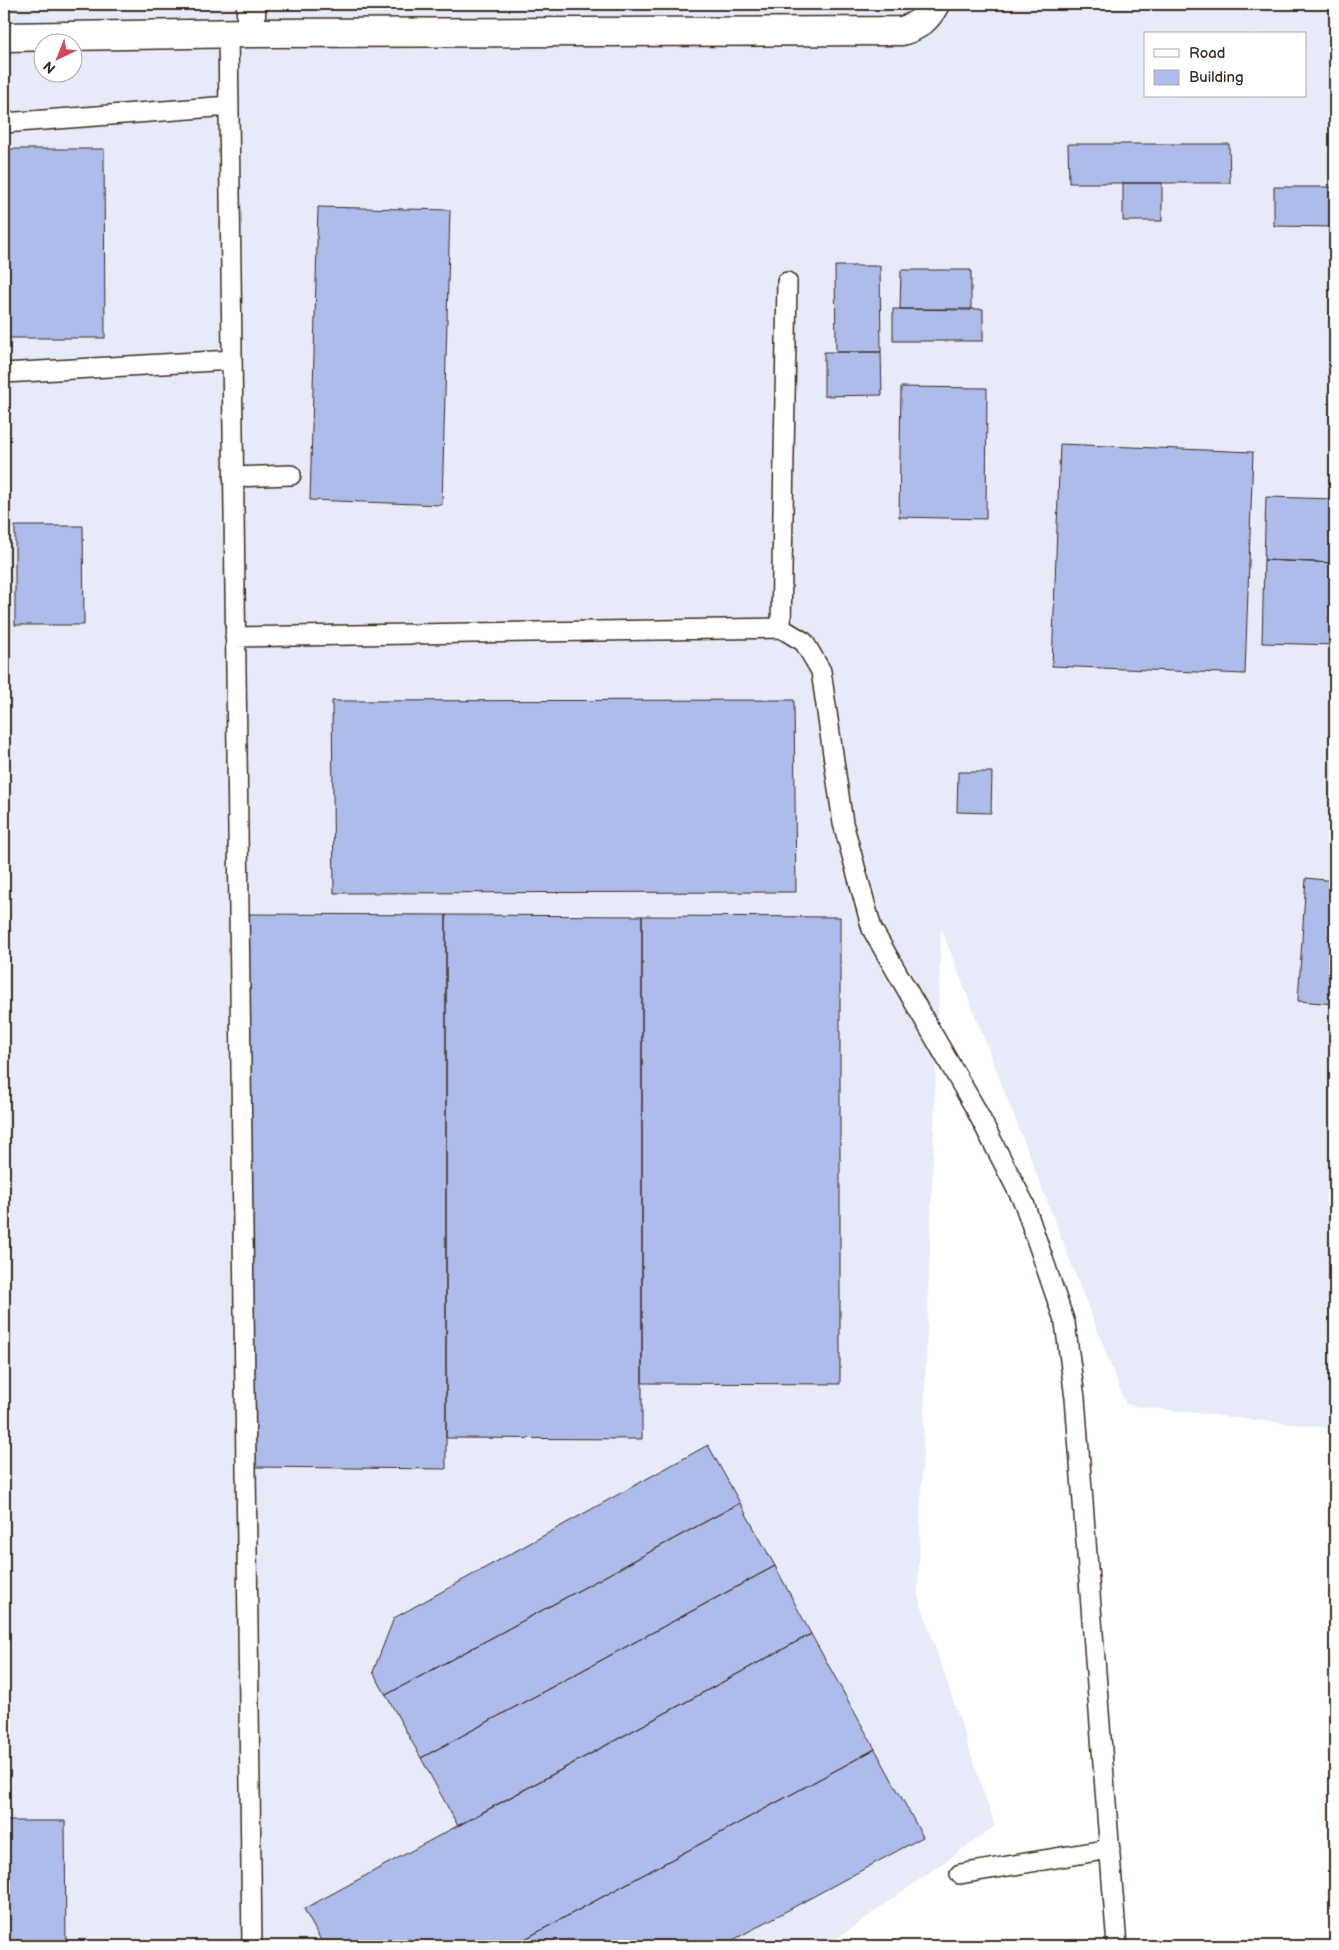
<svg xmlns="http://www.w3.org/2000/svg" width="1339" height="1950" viewBox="0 0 1339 1950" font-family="'Balsamiq Sans',sans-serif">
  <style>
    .built { fill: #e7ebf9; fill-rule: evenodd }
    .building { fill: #aebcec; stroke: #3b2a1e }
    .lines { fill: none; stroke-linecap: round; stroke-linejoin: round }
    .service-casing { stroke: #3b2a1e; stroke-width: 22 }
    .minor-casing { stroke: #3b2a1e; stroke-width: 31 }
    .service { stroke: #fff; stroke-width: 19 }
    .minor { stroke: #fff; stroke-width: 28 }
  </style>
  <rect width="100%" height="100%" fill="#fff"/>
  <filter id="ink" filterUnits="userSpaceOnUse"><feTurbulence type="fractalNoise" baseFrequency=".02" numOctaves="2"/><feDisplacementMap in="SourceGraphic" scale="10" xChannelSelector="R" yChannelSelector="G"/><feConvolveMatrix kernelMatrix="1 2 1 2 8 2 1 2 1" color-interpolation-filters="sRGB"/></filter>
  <g filter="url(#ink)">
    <path class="built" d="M4,4h1331v1425l-209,-24 -185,-477 -23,667 77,231 -169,120h-822zM1145,34h160v62h-160zM42,42h30v30h-30z"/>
    <path class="building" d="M1068,144h161l1,39h-161z
      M4,149h100l1,189h-101z
      M1123,183h39v38h-39z
      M1274,187h60v40l-60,-1z
      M318,207l132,3 -8,295 -132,-5z
      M835,266h45l1,86h-45z
      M901,270h70v40l-71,-1z
      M893,309h90v32h-90z
      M824,352h57l1,43 -58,1z
      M901,387l86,1 -1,131 -87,-2z
      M1060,444l193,8 -8,222 -193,-8z
      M1266,497l69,2v64l-71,-3z
      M15,526h68l1,99h-69z
      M1264,560l71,3v82l-73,-2z
      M794,700l2,192 -462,1 -2,-192z
      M958,772h34l-1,41 -34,-1z
      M1306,878l29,3v123l-37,-3z
      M249,914l197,1v554l-196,-2z
      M446,915l196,1v523l-196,-1z
      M642,916l198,1v467l-198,-1z
      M708,1445l32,58 -354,192 -13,-23 21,-54z
      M740,1503l35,63 -354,192 -35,-63z
      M775,1566l36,68 -353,192 -37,-68z
      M811,1634l64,115 -363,197h-188l-20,-37z
      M875,1749l48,88 -201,109h-210z
      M4,1821h61l1,125h-62z"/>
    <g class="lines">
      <defs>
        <path id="service" d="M228,33l24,1913
          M4,123l225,-17
          M4,373l228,-13
          M233,477l58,-2
          M781,628l6,-346
          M235,637l546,-9 23,14 17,29 22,152 29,106 102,177 50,97 41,120 10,75 42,548
          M960,1874l150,-25"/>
        <path id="minor" d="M251,33v-29
          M4,37l247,-4 651,-2c16,-5 25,-12 33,-27"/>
      </defs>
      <use href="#service" class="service-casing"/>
      <use href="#minor" class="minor-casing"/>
      <use href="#service" class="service"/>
      <use href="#minor" class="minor"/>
    </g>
  </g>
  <rect width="1339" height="1950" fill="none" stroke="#fff" stroke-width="20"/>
  <rect x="10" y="10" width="1319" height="1930" fill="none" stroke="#3b2a1e" stroke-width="2" filter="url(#ink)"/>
  <rect x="1144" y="32" width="162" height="65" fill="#ffffff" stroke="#b1aaa5"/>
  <rect x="1154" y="49" width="25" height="8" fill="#ffffff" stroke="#b1aaa5"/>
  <text x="1189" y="58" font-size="15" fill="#3b2a1e">Road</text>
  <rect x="1154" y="70" width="25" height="15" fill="#aebcec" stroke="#b1aaa5"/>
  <text x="1189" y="82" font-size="15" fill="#3b2a1e">Building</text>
  <g transform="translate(58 58) rotate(223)"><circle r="24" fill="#ffffff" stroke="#b1aaa5"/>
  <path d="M0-4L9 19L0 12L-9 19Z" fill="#d1495b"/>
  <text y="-8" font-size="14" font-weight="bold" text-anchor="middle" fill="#3b2a1e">N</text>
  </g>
</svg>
